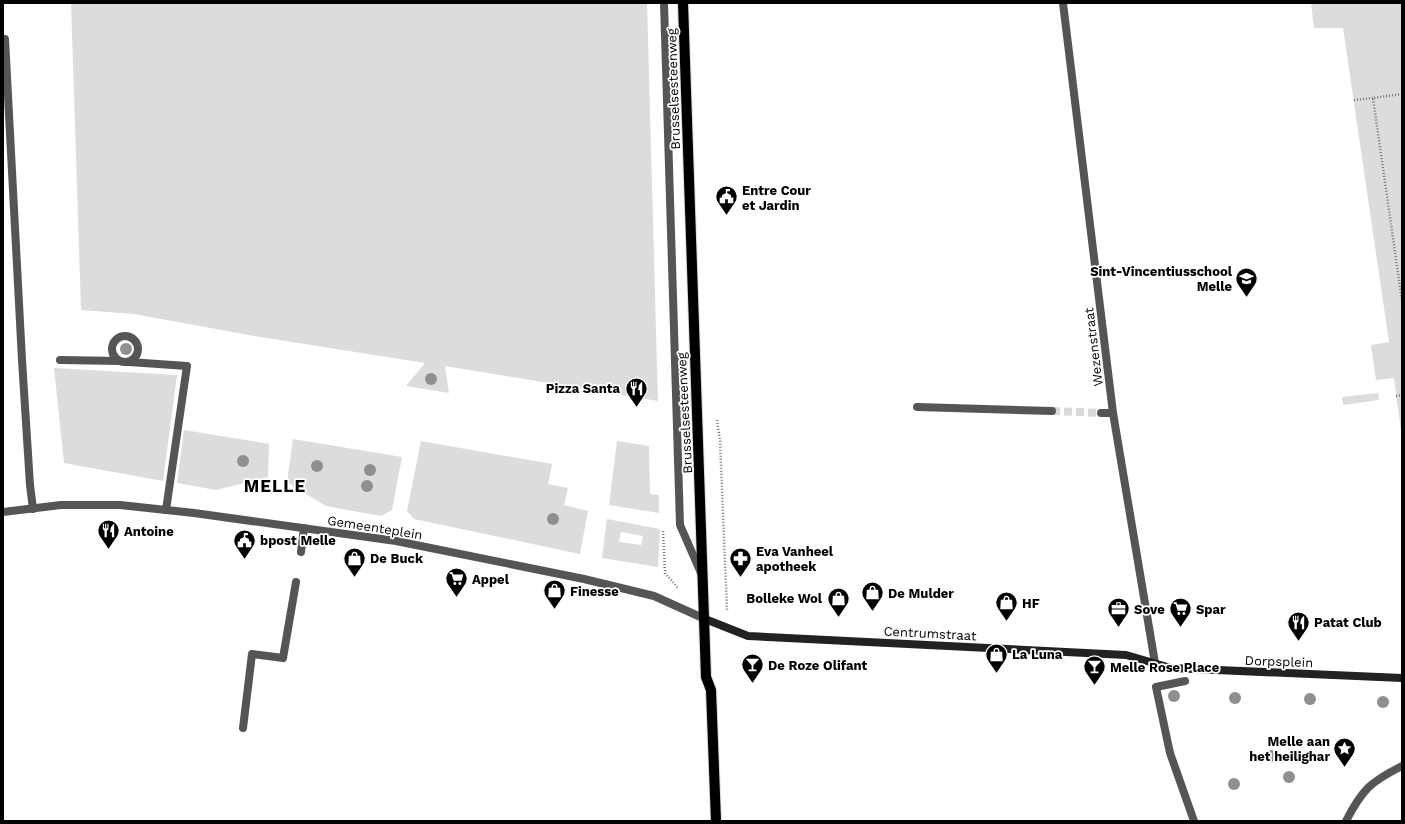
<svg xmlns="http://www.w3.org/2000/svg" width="1405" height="824" viewBox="0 0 1405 824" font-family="'Work Sans',sans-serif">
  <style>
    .green { fill: #dcdcdc; fill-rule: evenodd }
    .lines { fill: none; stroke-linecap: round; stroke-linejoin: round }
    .street-tunnel { stroke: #d9d9d9; stroke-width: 8; stroke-dasharray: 8 4; stroke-linecap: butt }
    .primary-casing { stroke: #dbdbdb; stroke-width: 12 }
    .path { stroke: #777; stroke-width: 2.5; stroke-dasharray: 1 2; stroke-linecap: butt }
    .lane { stroke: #555; stroke-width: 8 }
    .street { stroke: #555; stroke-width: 8 }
    .secondary { stroke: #222; stroke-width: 8 }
    .primary { stroke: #000; stroke-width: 10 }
    .tree { fill: #8f8f8f }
    .labels { text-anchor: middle; stroke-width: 3.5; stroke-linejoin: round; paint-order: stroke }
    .street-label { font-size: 13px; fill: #000; stroke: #fff }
    .poi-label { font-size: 13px; font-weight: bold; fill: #000; stroke: #fff; text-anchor: start }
    .district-label { font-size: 17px; font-weight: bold; letter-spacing: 1px; fill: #000; stroke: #fff }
  </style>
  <rect width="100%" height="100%" fill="#fff"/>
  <path class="green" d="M71,3h576l11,398 -213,-35 4,27 -43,-7 19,-23 -171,-27 -120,-22 -53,-4z
    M1311,3h91v436l-8,-61 -18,2 -5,-35 18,-3 -46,-314h-29z
    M54,368l123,7 -14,106 -99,-18z
    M1378,393l1,7 -36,5 -1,-8z
    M184,430l85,14 -1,33 -52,13 -39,-7z
    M293,439l109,18 -10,53 -11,6 -55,-10 -39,-24z
    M421,441l131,23 -4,20 20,4 -4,17 24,6 -8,43 -166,-35 -7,-8z
    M617,441l32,5 1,48 9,1v18l-50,-8z
    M607,519l53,10 -2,38 -56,-9zM621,532l22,4 -2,9 -22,-3z"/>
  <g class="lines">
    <path class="street-tunnel" d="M1052,411l49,2"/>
    <defs>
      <path id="primary" d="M683,3l23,674 5,13 5,131"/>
    </defs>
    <use href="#primary" class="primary-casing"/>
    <path class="path" d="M1402,94l-29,4 29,203
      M1354,100l19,-2
      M1396,396l6,-1
      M717,420l3,21 7,169
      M663,531l2,42 13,15"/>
    <path class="lane" d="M664,3l16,522 21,48
      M5,39l17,321 8,125 3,24
      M112 349a13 13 0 1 1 26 0a13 13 0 1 1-26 0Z
      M60,360l60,1
      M129,362l58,4 -21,144
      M301,552l3,-24
      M243,728l9,-74 31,4 13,-76"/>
    <path class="street" d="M1063,3l50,410 42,250
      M917,407l135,4
      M1101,413h12
      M3,512l58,-7h59l74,8 202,28 188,38 70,17 51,23
      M1185,681l-29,6 14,66 24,68
      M1346,821c16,-31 24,-39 56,-55"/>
    <path class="secondary" d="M705,619l43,17 378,19 45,13 231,10"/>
    <use href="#primary" class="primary"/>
  </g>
  <g class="tree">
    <circle cx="126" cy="349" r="6"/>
    <circle cx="431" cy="379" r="6"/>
    <circle cx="243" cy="461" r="6"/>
    <circle cx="317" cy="466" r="6"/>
    <circle cx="370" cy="470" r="6"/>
    <circle cx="367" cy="486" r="6"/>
    <circle cx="553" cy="519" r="6"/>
    <circle cx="1174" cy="696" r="6"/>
    <circle cx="1235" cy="698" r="6"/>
    <circle cx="1310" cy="699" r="6"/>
    <circle cx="1383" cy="702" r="6"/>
    <circle cx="1271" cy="756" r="6"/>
    <circle cx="1289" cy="777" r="6"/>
    <circle cx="1234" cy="784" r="6"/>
  </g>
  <defs>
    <symbol id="civic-pin" viewBox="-11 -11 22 30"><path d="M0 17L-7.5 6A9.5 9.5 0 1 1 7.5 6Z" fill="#000" stroke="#fff"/><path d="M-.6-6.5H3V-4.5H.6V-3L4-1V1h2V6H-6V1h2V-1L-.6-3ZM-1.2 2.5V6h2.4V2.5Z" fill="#fff"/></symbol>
    <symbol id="school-pin" viewBox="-11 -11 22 30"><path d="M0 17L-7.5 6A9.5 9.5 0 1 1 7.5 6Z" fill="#000" stroke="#fff"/><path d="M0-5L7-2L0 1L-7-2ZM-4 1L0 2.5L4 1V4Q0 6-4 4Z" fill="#fff"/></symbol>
    <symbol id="restaurant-pin" viewBox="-11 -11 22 30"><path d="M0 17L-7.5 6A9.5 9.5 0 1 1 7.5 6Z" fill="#000" stroke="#fff"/><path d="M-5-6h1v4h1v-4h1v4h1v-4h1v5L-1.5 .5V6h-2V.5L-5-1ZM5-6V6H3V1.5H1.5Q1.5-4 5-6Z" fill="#fff"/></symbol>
    <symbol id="shop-pin" viewBox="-11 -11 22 30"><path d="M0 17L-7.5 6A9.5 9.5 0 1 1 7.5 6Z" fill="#000" stroke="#fff"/><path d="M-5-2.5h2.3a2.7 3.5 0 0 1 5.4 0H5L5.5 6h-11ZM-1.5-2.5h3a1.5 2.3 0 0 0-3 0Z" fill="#fff"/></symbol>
    <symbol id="pharmacy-pin" viewBox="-11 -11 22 30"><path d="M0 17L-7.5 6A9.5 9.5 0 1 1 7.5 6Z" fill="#000" stroke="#fff"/><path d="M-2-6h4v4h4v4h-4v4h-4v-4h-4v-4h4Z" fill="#fff"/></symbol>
    <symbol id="supermarket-pin" viewBox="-11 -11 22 30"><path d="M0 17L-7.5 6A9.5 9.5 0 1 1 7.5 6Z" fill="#000" stroke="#fff"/><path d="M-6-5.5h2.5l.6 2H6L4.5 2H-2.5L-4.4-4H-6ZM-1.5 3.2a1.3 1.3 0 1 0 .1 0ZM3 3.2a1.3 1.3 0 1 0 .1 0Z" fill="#fff"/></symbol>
    <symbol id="office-pin" viewBox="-11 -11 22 30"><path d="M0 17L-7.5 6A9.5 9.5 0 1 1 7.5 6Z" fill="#000" stroke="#fff"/><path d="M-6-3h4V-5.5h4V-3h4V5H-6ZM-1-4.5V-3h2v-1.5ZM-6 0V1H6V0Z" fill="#fff"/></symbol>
    <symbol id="bar-pin" viewBox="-11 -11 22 30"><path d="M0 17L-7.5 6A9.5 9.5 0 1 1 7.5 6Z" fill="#000" stroke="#fff"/><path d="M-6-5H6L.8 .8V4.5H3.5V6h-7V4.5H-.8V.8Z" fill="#fff"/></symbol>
    <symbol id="sight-pin" viewBox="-11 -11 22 30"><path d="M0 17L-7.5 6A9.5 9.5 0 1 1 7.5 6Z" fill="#000" stroke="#fff"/><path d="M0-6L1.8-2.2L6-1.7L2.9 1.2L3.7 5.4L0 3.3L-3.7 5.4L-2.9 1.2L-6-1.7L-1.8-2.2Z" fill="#fff"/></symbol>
  </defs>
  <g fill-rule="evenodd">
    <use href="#civic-pin" x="714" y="184" width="25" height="34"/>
    <use href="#school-pin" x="1234" y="266" width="25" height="34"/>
    <use href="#restaurant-pin" x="624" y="376" width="25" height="34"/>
    <use href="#restaurant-pin" x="96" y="518" width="25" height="34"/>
    <use href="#civic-pin" x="232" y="528" width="25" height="34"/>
    <use href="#shop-pin" x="342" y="546" width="25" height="34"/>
    <use href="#pharmacy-pin" x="728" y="546" width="25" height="34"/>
    <use href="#supermarket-pin" x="444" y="566" width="25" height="34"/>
    <use href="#shop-pin" x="542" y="578" width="25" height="34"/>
    <use href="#shop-pin" x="860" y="580" width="25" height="34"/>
    <use href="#shop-pin" x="826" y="586" width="25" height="34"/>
    <use href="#shop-pin" x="994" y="590" width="25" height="34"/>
    <use href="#office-pin" x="1106" y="596" width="25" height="34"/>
    <use href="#supermarket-pin" x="1168" y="596" width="25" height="34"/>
    <use href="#restaurant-pin" x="1286" y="610" width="25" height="34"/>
    <use href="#shop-pin" x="984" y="642" width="25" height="34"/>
    <use href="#bar-pin" x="740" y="652" width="25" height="34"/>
    <use href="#bar-pin" x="1082" y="654" width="25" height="34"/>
    <use href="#sight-pin" x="1332" y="736" width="25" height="34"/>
  </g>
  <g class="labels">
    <g class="street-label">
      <text transform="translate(673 89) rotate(-92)" y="5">Brusselsesteenweg</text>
      <text transform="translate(1093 347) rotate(-97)" y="5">Wezenstraat</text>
      <text transform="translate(684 413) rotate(-93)" y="5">Brusselsesteenweg</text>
      <text transform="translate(375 527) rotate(9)" y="5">Gemeenteplein</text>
      <text transform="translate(930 633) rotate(3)" y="5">Centrumstraat</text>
      <text transform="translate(1279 661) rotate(2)" y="5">Dorpsplein</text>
    </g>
    <g class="poi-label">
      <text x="742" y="195">Entre Cour<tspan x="742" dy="15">et Jardin</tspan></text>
      <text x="1232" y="276" text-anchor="end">Sint-Vincentiusschool<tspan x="1232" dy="15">Melle</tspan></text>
      <text x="620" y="393" text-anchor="end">Pizza Santa</text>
      <text x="124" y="536">Antoine</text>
      <text x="260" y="545">bpost Melle</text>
      <text x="756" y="556">Eva Vanheel<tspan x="756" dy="15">apotheek</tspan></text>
      <text x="370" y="563">De Buck</text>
      <text x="472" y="584">Appel</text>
      <text x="570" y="596">Finesse</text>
      <text x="888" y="598">De Mulder</text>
      <text x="822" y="603" text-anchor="end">Bolleke Wol</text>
      <text x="1022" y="608">HF</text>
      <text x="1134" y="614">Sove</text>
      <text x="1196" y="614">Spar</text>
      <text x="1314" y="627">Patat Club</text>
      <text x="1012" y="659">La Luna</text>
      <text x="768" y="670">De Roze Olifant</text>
      <text x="1110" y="672">Melle Rose Place</text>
      <text x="1330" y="746" text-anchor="end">Melle aan<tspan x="1330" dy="15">het heilighar</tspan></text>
    </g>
    <g class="district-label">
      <text x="275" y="492">MELLE</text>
    </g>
  </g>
  <rect width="1405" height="824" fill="none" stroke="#000000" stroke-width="8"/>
</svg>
